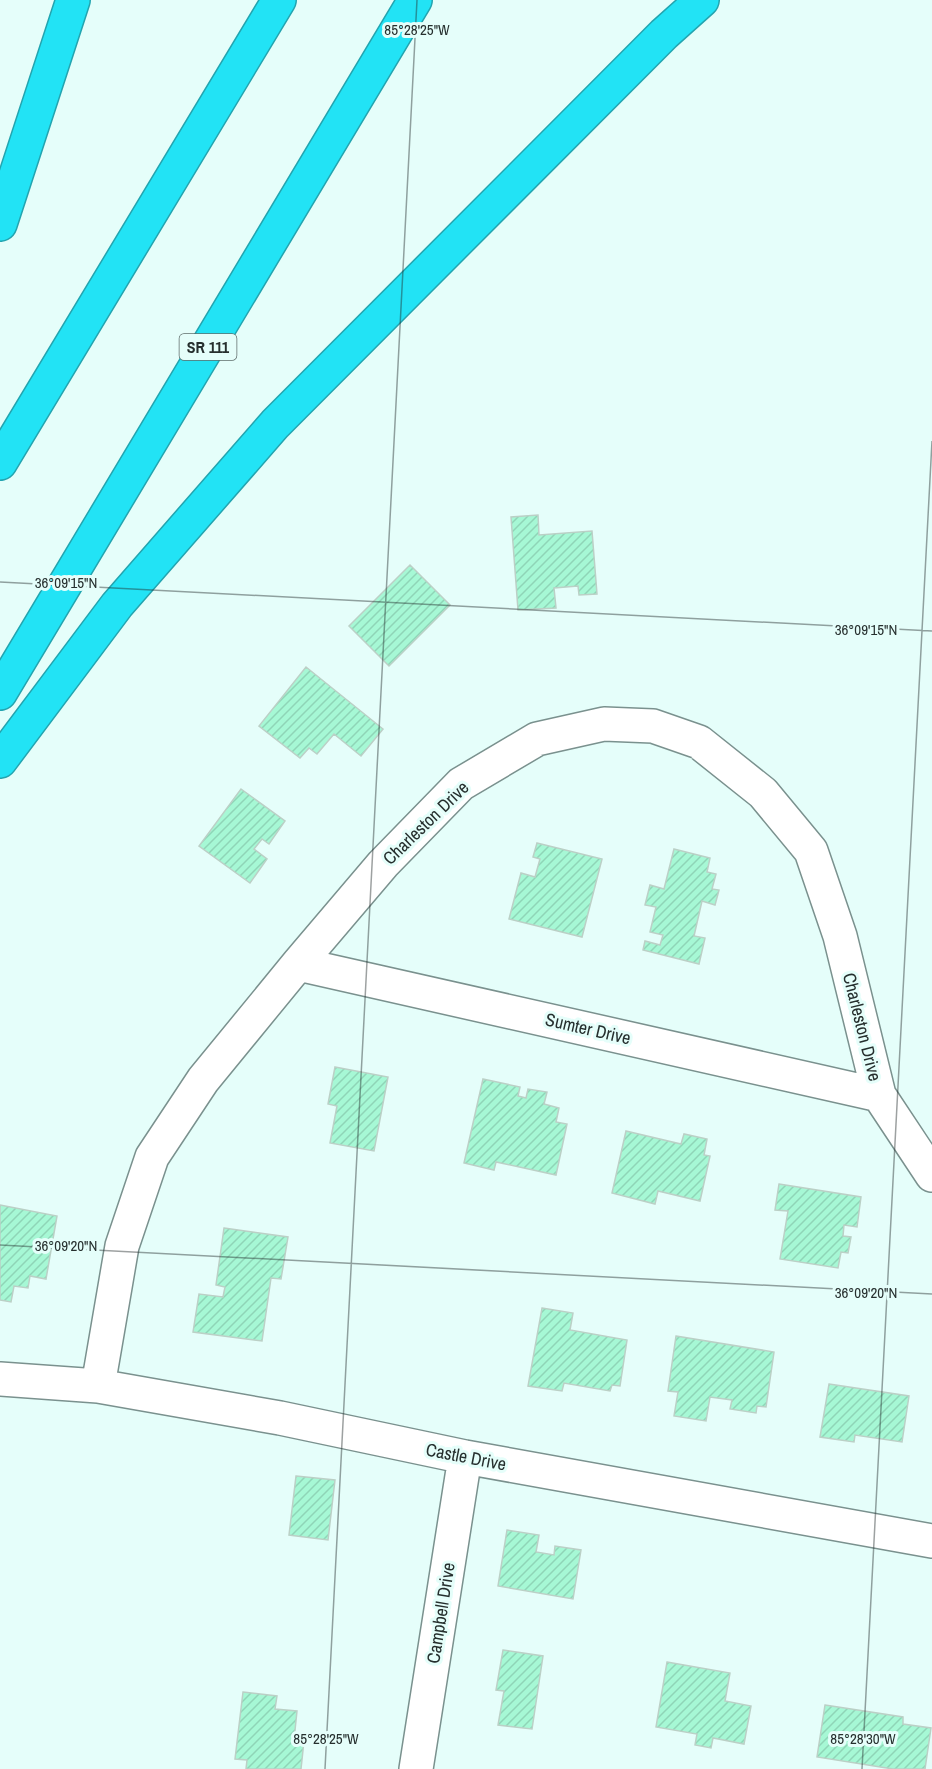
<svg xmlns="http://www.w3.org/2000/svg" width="932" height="1769" viewBox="0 0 932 1769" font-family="'Archivo Narrow',sans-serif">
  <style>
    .building { fill: url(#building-hatch); stroke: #bbd0c6; stroke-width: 1.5 }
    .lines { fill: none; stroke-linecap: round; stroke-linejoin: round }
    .street-casing { stroke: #7a918e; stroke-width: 36 }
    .highway-casing { stroke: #23a4af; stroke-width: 36 }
    .street { stroke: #fff; stroke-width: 33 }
    .highway { stroke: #22e3f5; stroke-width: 33 }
    .ticks { fill: none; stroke: #262f2e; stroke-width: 1.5; stroke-opacity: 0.45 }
    .labels { text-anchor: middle; stroke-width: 6; stroke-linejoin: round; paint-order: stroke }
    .shield { fill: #e5fefa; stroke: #5f6d6b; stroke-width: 1.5 }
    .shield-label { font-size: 16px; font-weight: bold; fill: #262f2e }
    .street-label { font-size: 18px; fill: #262f2e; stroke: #e5fefa }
    .ticks-label { font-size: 15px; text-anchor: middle; fill: #262f2e; stroke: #e5fefa; stroke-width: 6; stroke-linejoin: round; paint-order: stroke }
  </style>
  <defs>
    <pattern id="building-hatch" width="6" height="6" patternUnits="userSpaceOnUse" patternTransform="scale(1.5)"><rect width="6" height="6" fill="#a6f8d5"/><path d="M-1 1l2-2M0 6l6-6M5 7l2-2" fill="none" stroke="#8fd5b7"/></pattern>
  </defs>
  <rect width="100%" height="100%" fill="#e5fefa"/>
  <path class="building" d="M538,515l1,20 53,-4 5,63 -18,1 -1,-9 -24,2 2,20 -38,2 -7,-93z
    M410,565l40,40 -61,61 -40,-40z
    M306,667l77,62 -22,27 -27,-22 -17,20 -8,-6 -9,10 -41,-32z
    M241,789l44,32 -16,23 -7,-5 -8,10 13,10 -17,24 -51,-37z
    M537,843l65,16 -20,78 -73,-18 12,-46 14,4 5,-18 -7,-2z
    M674,849l36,9 -3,14 9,2 -4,15 7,1 -4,15 -13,-4 -8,35 11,2 -6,26 -56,-14 2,-9 15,4 3,-10 -13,-3 6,-25 -11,-2 5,-20 14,4z
    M335,1067l53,10 -14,74 -44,-8 7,-37 -9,-2z
    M483,1079l37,8 -2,9 8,2 2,-9 19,3 -3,12 15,4 -3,14 11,2 -11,51 -60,-13 -2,8 -30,-7z
    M626,1131l55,13 3,-10 23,5 -3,16 6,1 -10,45 -42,-10 -3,13 -43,-11z
    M779,1184l82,13 -4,30 -13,-2 -1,11 8,1 -3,16 -7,-1 -3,16 -58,-9 8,-48 -13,-1z
    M0,1205l57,11 -11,63 -16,-3 -2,12 -14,-2 -3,16 -11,-2z
    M224,1228l64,9 -7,42 -10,-1 -9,63 -69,-9 6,-38 24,3 2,-10 -9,-2z
    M542,1308l31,5 -3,17 57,10 -7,46 -8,-1 -2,6 -46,-8 -2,8 -34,-5z
    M676,1336l98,16 -8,55 -9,-1 -1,7 -26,-4 2,-9 -22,-3 -4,24 -32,-5 4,-24 -10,-1z
    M829,1384l80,12 -7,46 -47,-7 -1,7 -34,-5z
    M296,1476l39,4 -7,60 -39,-5z
    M507,1530l32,5 -3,17 18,3 1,-9 26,4 -8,49 -75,-13z
    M503,1650l40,6 -11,73 -34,-4 6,-34 -8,-1z
    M667,1662l63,11 -5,28 26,5 -7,38 -31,-6 -2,10 -16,-3 2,-11 -41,-7z
    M243,1692l34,4 -2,13 22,2 -3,29 10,1 -3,28h-55l1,-9 -12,-1z
    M825,1705l78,12v7l28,4 -6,41h-32l-76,-12z"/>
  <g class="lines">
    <defs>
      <path id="street" d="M298,964l581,131
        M0,1379l98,7 182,32 185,39 467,84
        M98,1386l24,-140 30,-89 51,-77 95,-116 85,-100 78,-80 76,-45 67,-15 49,2 46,16 64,51 48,58 29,85 39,159 53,80
        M416,1769l49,-312"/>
      <path id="highway" d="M0,224l73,-224
        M0,463l279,-463
        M0,693l415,-693
        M0,761l117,-156 158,-181 389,-390 38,-34"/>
    </defs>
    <use href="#street" class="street-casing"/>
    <use href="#highway" class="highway-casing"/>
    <use href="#street" class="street"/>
    <use href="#highway" class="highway"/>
  </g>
  <path class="ticks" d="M0,582l932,49M0,1245l932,49M325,1769l92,-1769M862,1769l70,-1328"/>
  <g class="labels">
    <rect class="shield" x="179.5" y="334" width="57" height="26" rx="4.5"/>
    <g class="shield-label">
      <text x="208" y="353">SR 111</text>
    </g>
    <g class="street-label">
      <text transform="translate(426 823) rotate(-44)" y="6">Charleston Drive</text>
      <text transform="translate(862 1027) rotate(76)" y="6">Charleston Drive</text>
      <text transform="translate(588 1029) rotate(13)" y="6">Sumter Drive</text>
      <text transform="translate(466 1457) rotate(11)" y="6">Castle Drive</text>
      <text transform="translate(441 1613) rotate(-81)" y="6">Campbell Drive</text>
    </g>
  </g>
  <g class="ticks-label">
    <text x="417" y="35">85°28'25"W</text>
    <text x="66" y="588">36°09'15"N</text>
    <text x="866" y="635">36°09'15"N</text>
    <text x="66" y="1251">36°09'20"N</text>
    <text x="866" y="1298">36°09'20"N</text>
    <text x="326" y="1744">85°28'25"W</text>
    <text x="863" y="1744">85°28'30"W</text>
  </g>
</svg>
